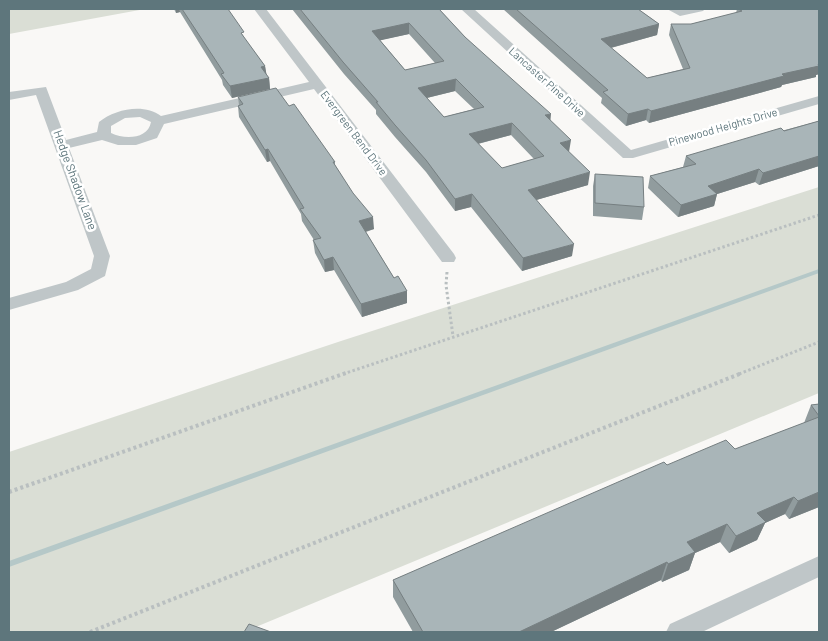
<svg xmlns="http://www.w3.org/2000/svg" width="828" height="641" viewBox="0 0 828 641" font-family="Barlow,sans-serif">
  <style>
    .green { fill: #daded5 }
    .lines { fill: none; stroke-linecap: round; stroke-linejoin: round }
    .stream { fill: #b5c8c8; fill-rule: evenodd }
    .path-far1 { stroke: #b9bfc0; stroke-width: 3; stroke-dasharray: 2.5 2.5; stroke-linecap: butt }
    .path { stroke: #b9bfc0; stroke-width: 4; stroke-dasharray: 3 3; stroke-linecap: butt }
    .minor { fill: #bfc6c8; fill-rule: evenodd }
    .wall { fill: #919c9e; fill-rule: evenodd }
    .shaded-wall { fill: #767f81 }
    .building { fill: #a9b5b8; stroke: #767f81; fill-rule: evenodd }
    .labels { text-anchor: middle; stroke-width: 5; stroke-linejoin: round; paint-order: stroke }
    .far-street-label { font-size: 11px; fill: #5e767c; stroke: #fff }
    .street-label { font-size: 12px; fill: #5e767c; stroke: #fff }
  </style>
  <rect width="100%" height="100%" fill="#f9f8f6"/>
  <path class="green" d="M9,9h136l-136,25z
    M819,187v206l-575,239h-235v-180l332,-111z"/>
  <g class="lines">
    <path class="stream" d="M819,269v4l-810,294v-6z"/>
    <path class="path-far1" d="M447,272l-1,13 7,51
      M343,374l476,-159
      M739,374l80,-32"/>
    <path class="path" d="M9,492l337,-119
      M90,632l652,-259"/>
    <path class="minor" d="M254,9h12l188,245 2,4 -2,4h-12l-128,-173 -150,35 -7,14 -21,7h-18l-16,-5 -33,8 41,108 -5,20 -27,14 -69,20v-12l57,-16 25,-13 3,-13 -58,-161 -27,5v-8l37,-5 20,53 31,-8 2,-10c16,-13 45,-19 62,-6l148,-34zM140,117l11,5c-3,17 -26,18 -40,11v-7l14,-8z
      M461,9h13l157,141 188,-54v8l-186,54h-10z
      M667,9h38l-2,2 -23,5z
      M819,556v21l-117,55h-36l4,-8z"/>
  </g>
  <path class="wall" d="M174,9h54l17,30 20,27 1,8 3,4 1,11 -38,9 -9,-13 -1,-5 -42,-68 -4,1z
    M292,9h147l26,28 85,83 38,65 -52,15 36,56 -50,15 -51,-64 -16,4 -29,-39 -31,-35 -19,-23v-4l-32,-36zM409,34l26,29 -30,7 -25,-30zM455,91l19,18 -30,8 -17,-19zM511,135l23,24 -32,9 -24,-24z
    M497,9h141l21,15 -2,11 -46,13 36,30 36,-9 -14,-34 2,-11h20l45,-11 1,-4h82v65l-3,1v2l-34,8 -1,2 -132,36 -3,-3 -20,6 -25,-23 1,-5 -99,-89 -5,1z
    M238,97l51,9 46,56v3l39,64 -8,3 28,46 13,13v12l-45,14 -28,-47 -9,2 -10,-19 -2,-13h1l-12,-19 -1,-7 -31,-53 -3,1 -28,-45 -1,-11 1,-1z
    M819,121v45l-60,19 -4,-3 -38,12 -3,12 -36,11 -30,-29 2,-12 33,-9 3,-11z
    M595,174l49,33 -2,13 -49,-4v-30z
    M819,404v103l-30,12 -4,-5 -20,9 -8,17 -28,13 -9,-11 -25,11 -6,17 -27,12 -1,-2 -110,52h-138l-20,-35v-17l274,-115 68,-16 69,-26 7,-18z"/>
  <path class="shaded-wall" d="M176,9h3l1,3 -4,1z
    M409,23v11l-36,8 -1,-11z
    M659,24l-2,11 -58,16 2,-12z
    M819,64v10l-3,1v2l-34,8 -1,2 -132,36 2,-12z
    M265,66l2,11 -6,-10z
    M269,78l1,11 -38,9 -2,-12z
    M456,79l-1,12 -37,9v-12z
    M648,109l-2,11 -20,6 2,-12z
    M551,114l-1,11 -5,-10z
    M512,123l-1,12 -42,11v-12z
    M571,140l-2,12 -9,-9z
    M268,149l2,12 -3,1 -2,-12z
    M819,156v10l-60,19 4,-12z
    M759,169l-4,13 -41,13 3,-1 -3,12 -36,11 3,-12 27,-19z
    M590,172l-2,13 -62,18 2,-13z
    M472,194l-1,13 -16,4v-12z
    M373,217l1,12 -14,4 -1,-12z
    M574,244l-2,12 -50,15 1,-13z
    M333,257l1,13 -9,2 -1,-12z
    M407,291v12l-45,14 -1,-13z
    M819,492v15l-30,12 9,-18z
    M794,497l-9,17 -20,9 -8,17 -28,13 7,-17 21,-23z
    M727,524l-7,18 -25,11 -6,17 -27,12 6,-18 19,-22z
    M667,562l-6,18 -110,52h-32z"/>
  <path class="building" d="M182,9h46l16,23 -3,1 24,33 -4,1 8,11 -39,8 -9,-12 3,-1z
    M300,9h139l26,28 86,77 -6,1 26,25 -11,3 30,29 -62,18 46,54 -51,14 -51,-64 -17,5 -29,-39 -31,-35 -19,-23h2l-35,-40zM409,23l35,38 -39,9 -33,-39zM456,79l28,28 -40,10 -26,-29zM512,123l32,33 -42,12 -33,-34z
    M516,9h122l21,15 -58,15 46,39 43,-10 -19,-44h20l51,-13 -4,-2h81v55h-1l1,2 -37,8 2,2 -133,35 -3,-2 -20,5 -25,-22 5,-2z
    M276,88l13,18 5,-2 41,58h-2l20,31 20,24 -14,4 35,57 4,-2 9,15 -46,13 -28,-47 -9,3 -11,-20 8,-2 -21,-29 4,-1 -36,-59 -3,1 -27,-44 5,-2 -5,-7z
    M819,121v35l-56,17 -4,-4 -51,17 9,8 -36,11 -31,-29 46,-12 -10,-8 95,-28 3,3z
    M595,174l48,3 1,30 -49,-4z
    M819,404v12l-8,-11z
    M819,417v75l-21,9 -4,-4 -37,16 9,9 -30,14 -9,-12 -40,18 8,10 -27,12 -1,-2 -148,70h-96l-30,-52 271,-118 3,3 59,-25 9,9z
    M249,624l22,8h-27z"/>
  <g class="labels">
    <g class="far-street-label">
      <text transform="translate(547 82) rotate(42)" y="4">Lancaster Pine Drive</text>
      <text transform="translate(723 127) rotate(-16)" y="4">Pinewood Heights Drive</text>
      <text transform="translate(354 133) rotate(53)" y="4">Evergreen Bend Drive</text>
    </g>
    <g class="street-label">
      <text transform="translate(75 180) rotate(70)" y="4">Hedge Shadow Lane</text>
    </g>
  </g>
  <rect width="828" height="641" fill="none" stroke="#5e767c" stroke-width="20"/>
</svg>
